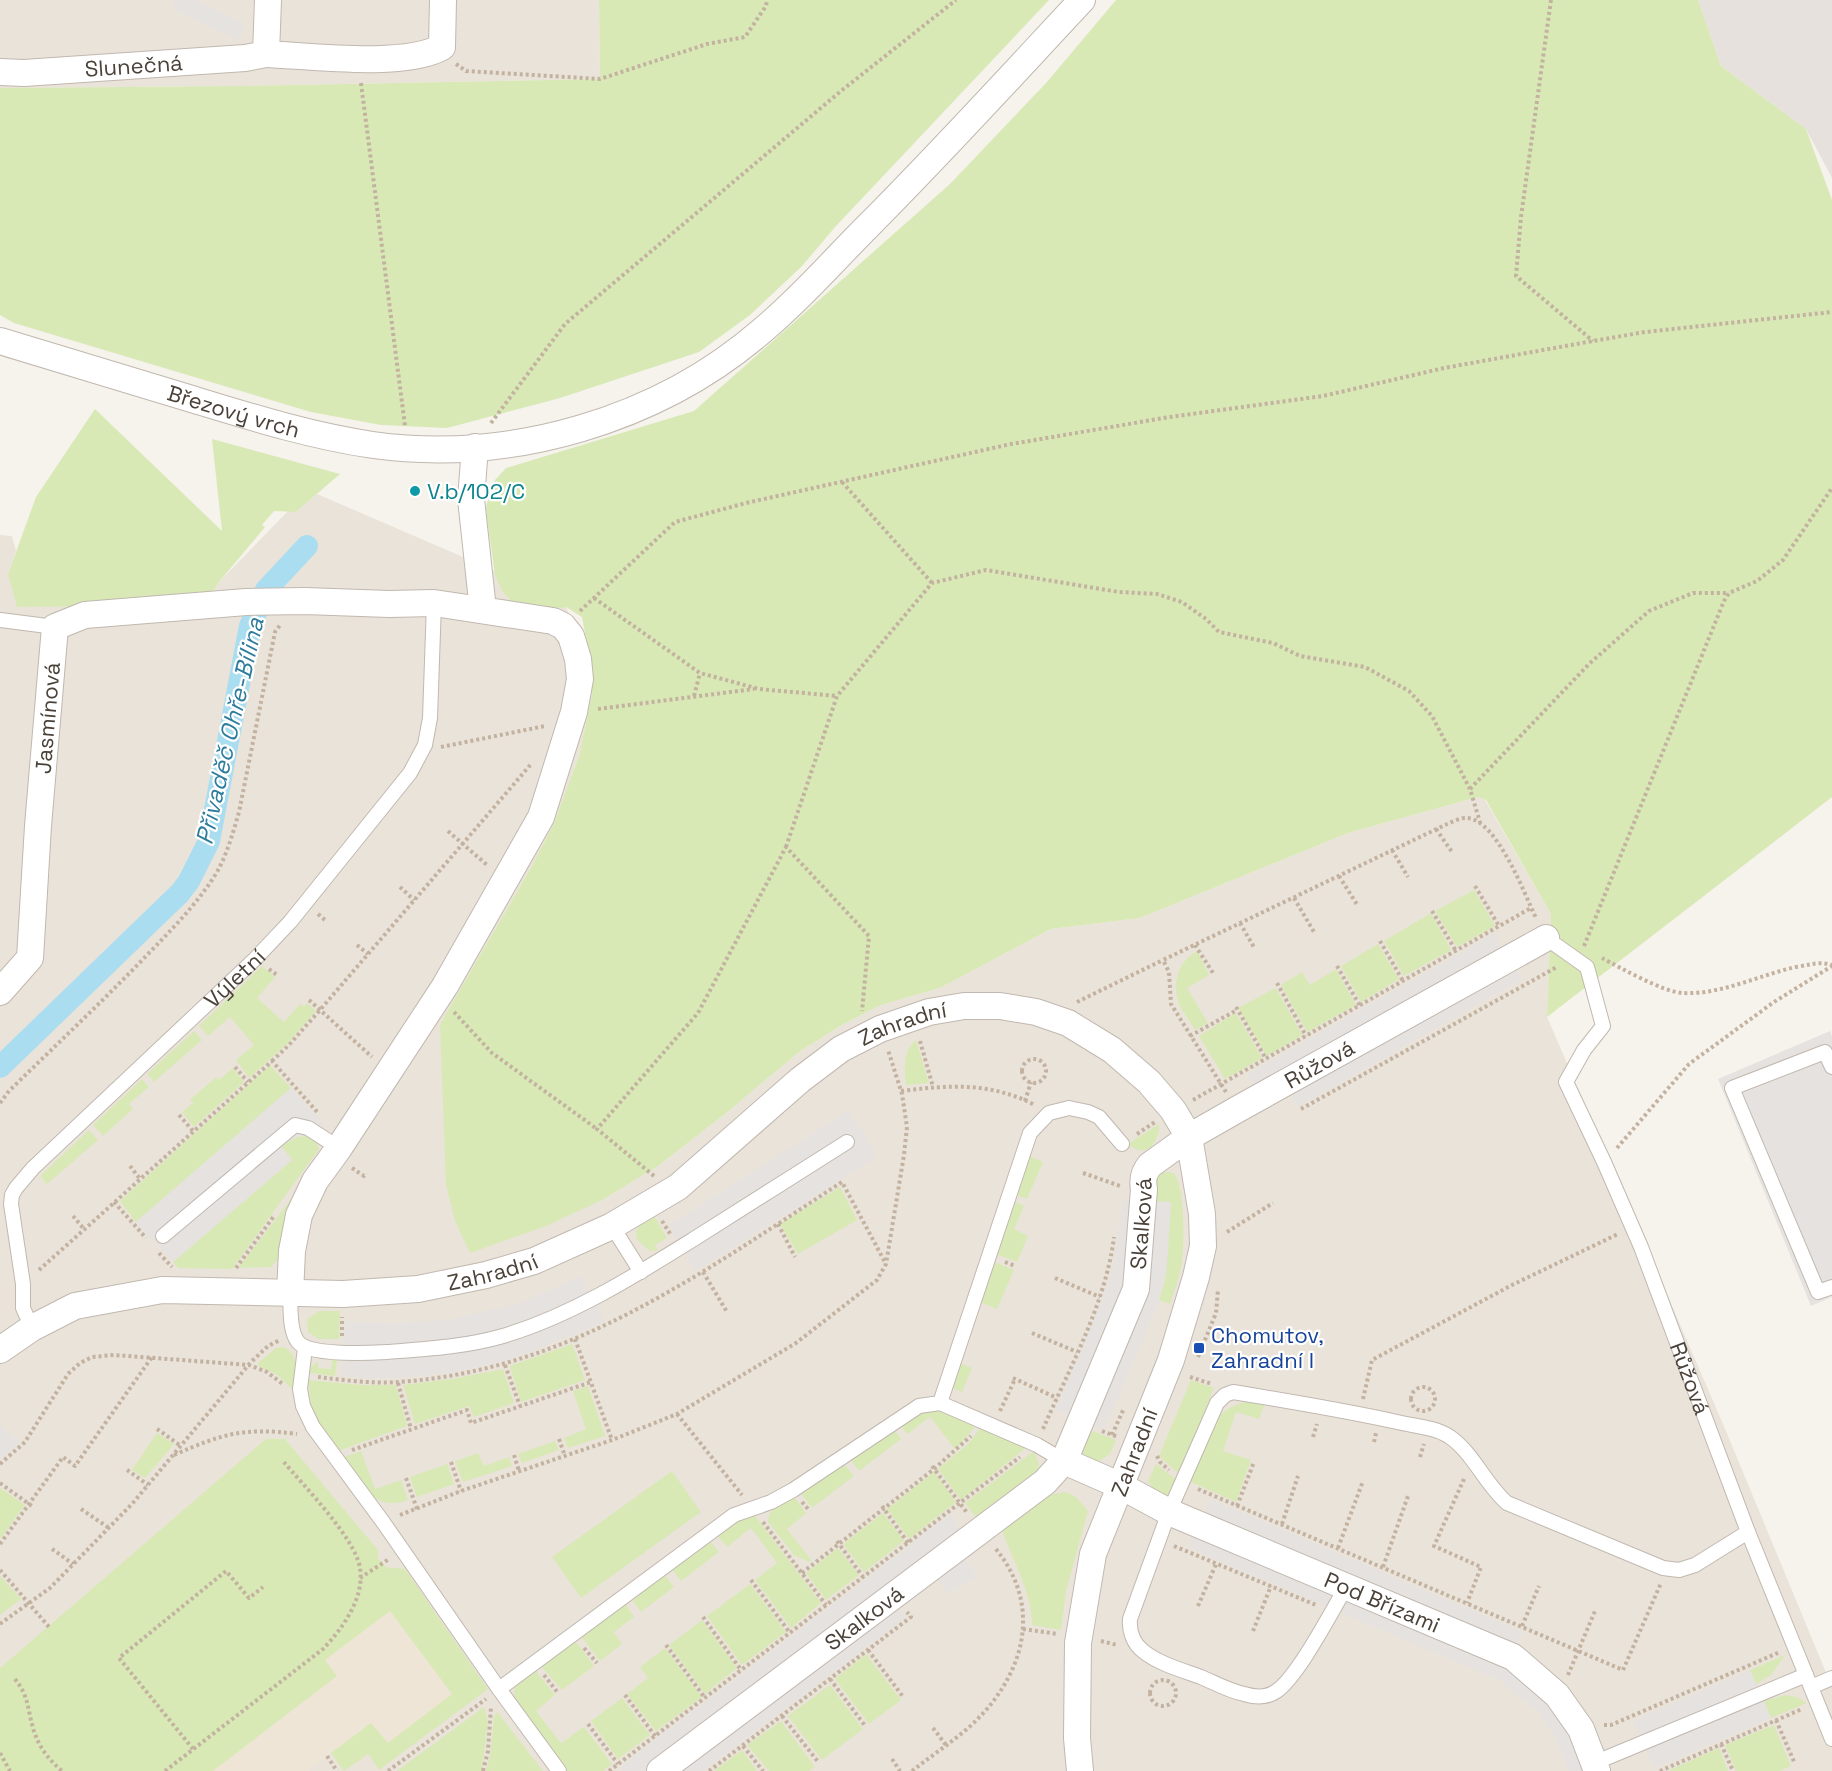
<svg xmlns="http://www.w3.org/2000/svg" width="1832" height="1771" viewBox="0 0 1832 1771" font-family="'Space Grotesk',sans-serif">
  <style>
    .residential { fill: #eae3da }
    .industrial { fill: #e6e1dd }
    .education { fill: #eee5d7 }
    .green { fill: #d8e9b6 }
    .parking { fill: #e5e2e0 }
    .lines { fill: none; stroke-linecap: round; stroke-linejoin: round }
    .canal { stroke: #abddf0; stroke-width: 22 }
    .service-casing { stroke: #c1b8af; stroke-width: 16 }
    .minor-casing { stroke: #c1b8af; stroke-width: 28 }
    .path { stroke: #c3b2a0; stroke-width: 4; stroke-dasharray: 3 3; stroke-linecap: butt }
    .service { stroke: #fff; stroke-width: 14 }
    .minor { stroke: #fff; stroke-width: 26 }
    .culture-dot { fill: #0f9aa8; stroke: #fff; stroke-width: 2 }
    .transit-dot { fill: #1a4fb4; stroke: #fff; stroke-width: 2 }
    .labels { text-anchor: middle; stroke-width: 4.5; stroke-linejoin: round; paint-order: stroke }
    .street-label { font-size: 22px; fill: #4a4239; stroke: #fff }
    .culture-label { font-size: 22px; fill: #0d838f; stroke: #fff; text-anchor: start }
    .transit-label { font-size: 22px; fill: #164399; stroke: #fff; text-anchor: start }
    .water-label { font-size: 24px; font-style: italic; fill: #2e7c9d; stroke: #fff }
  </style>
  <rect width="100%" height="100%" fill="#f6f2ec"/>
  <path class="residential" d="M0,0h599l1,79 -358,7 -242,2z
    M317,494l218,94 31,19 26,64v23l-13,62 -25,67 -22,43 -92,158 164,175 54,-33 67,-52 74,-62 43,-27 39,-20 59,-17 111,-59 89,-11 208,-85 130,-36 7,3 66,114 -4,103 176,407 109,263v84h-1832v-1236l12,1 4,15 -8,23 201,24 10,-16 69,-71 8,1z"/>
  <path class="industrial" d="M1698,0h134v178l-26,-49 -85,-63z"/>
  <path class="education" d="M266,1439h19l93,111v8l8,9 3,42 63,85 -65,50 -16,-21 -63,48h-308v-103z"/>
  <path class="green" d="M599,0h450l-213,226 -34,40 -52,49 -51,37 -139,46 -113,30 -66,-3 -70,-13 -297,-89 -14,-8v-227l242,-2 358,-7z
    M1116,0h582l23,66 85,63 26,71v597l-285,220 4,-103 -65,-114 -8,-3 -130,36 -208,85 -89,11 -111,59 -59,17 -39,20 -43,27 -74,62 -67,52 -54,33 -58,27 -76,27 -15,-32 -9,-36 -6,-161 92,-158 22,-43 25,-67 13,-62v-23l-10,-54 -16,-10 -9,2 -44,-6 -11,-12 -7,-16 -8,-57 -1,-11 4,-13 5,-14 11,-12 188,-57 256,-227 97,-102z
    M95,409l127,122 -10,-92 128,35 -44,38 -22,-1 -12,14 3,2 -46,55 -10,16 -77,8 -115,1 -9,-33 28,-77z
    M1474,890l21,36 -38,21 -22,-36z
    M1431,913l20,37 -47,26 -20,-35z
    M1378,944l21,35 -38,23 -20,-36z
    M1197,951l12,24 -22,13 21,35 -13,7c-5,-9 -14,-19 -17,-29 -6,-20 1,-40 19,-50z
    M262,966l13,11 -18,21 27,24 16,-18 4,3 3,-4 9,8 -28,32 -39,35 -13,-18 18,-15 -24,-28 -22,19 -9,-10z
    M1336,969l20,36 -49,27 -26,-47 21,-13 8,13z
    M1276,988l26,47 -35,21 -29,-48z
    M1236,1013l26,45 -37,21 -26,-43z
    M194,1031l8,9 -48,42 -7,-8z
    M916,1040l13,43 -23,2c-2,-15 -3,-35 10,-45z
    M270,1065l21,23 -155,134 -16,-21z
    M233,1068l11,14 -50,45 -12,-15 11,-9 -3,-3 26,-23 3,3z
    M142,1079l7,8 -20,17 4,5 -30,27 -10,-11z
    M1159,1124c1,19 -14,36 -31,20z
    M89,1130l9,10 -51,44 -7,-8z
    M308,1136l7,3 4,10 -87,120 -54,-1 -5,-6 119,-102 -11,-14 16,-9z
    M1029,1156l14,6 -16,37 -11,-4z
    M1167,1172l7,1c12,15 11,81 6,100 -3,11 -7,21 -10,31l-11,-4c2,-9 7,-19 7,-28 -1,-26 -22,-76 -7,-99z
    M302,1185l-22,72 -9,10 -33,1z
    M840,1187l17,33 -59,34 -18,-30z
    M1014,1201l10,5 -10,23 14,7 -11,26 -21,-8z
    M655,1217l12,21 -12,7 3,5 -8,1 -13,-11 -1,-8 3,-6z
    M994,1262l20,8 -17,39 -17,-7z
    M319,1311h21l-1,28h-20l-11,-7 -1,-9 1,-5z
    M572,1344l13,36 -64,22 -11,-36z
    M283,1347c18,7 12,27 10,43l-15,-15 -20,-9v-3l18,-15z
    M337,1359l-2,17 -27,-3 4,-7 6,-5v7l13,1 1,-9z
    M959,1363l13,5 -10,24 -10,-4z
    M503,1369l11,34 -40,14 -5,-11 -54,18 -12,-39 49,-6z
    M308,1380l54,5h34l11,41 -69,25 -26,-38z
    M1191,1380l23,8 -35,86 -20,-18z
    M588,1386l17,50 -37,12 -4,-10 22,-9 -13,-38z
    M1255,1401l10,2 -6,16 -23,-7 -13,39 28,9 -15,42 -47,-21 30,-65c10,-10 22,-14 36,-15z
    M938,1410l38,16 -21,23 -25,-32 -23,17 -8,-11 19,-10z
    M981,1427l46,20 -66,53 -23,-31 30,-25z
    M893,1428l8,11 -42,32 -10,-13z
    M1087,1429l29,11 -6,14 -11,7 -12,-3 -7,-9z
    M157,1433l17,11 -29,34 -13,-8z
    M266,1439h19l93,111v8l8,9 19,2 83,120 -109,81 -11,-16 -24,17 -13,-18 40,-30 17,20 64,-49 -62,-83 -65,49 12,16 -124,95h-213v-103z
    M555,1441l4,9 -37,13 -4,-9z
    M361,1451l14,38 26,-9 7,20c-35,13 -47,-18 -66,-42z
    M1034,1451l5,13 -2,11 -60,44 -12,-16z
    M478,1453l6,13 25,-9 3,9 -49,16 -8,-21z
    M843,1463l11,13 -42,32 -13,-17z
    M447,1464l7,20 -37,13 -7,-20z
    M1156,1464l22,17 -11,19 -8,-4 -11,-15z
    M672,1471l29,41 -120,86 -29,-41z
    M934,1472l22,30 -47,37 -22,-30z
    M0,1488l25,17 -25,34z
    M1066,1492l10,5 12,14 -22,80 -5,39 -29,-5c0,-31 -18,-62 -29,-92l1,-9 41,-28z
    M793,1495l13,18 -19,16 25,32 -3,1 -15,-7 -26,-33c0,-14 14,-20 25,-27z
    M883,1513l21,28 -40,31 -21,-28z
    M748,1515l7,1 66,87 -30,25 -36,-48 22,-17 -26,-35 -24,19 -11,-13 25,-17z
    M709,1540l10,12 -38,29 -10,-13z
    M838,1548l21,27 -33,25 -20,-27z
    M664,1574l10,13 -33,25 -10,-14z
    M0,1576l21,23 -21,16z
    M750,1584l36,48 -44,33 -35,-49z
    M624,1602l10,15 -20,15 8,12 -22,17 -20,-26z
    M702,1620l35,48 -32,26 -36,-49z
    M574,1639l20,27 -32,24 -22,-25z
    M665,1648l37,49 -46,34 -29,-37 21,-16 -8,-11z
    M866,1654l35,46 -32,24 -34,-45z
    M1785,1655l-14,20 -15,9 -6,-14z
    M535,1670l20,25 -19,16 25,32 23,-16 28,37 -9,7h-36l-50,-66c-8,-21 2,-24 18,-35z
    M830,1685l33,44 -41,31 -34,-44z
    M1785,1695l11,2 11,6 -36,15 -7,-17z
    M622,1698l28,37 -32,24 -27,-38z
    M484,1707l4,15 -6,49h-85z
    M496,1713h2l45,58h-57l4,-16 4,-38z
    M781,1721l34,46 -6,4h-40l-22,-26z
    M1774,1725l17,41 -11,5h-44l-11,-26z
    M1719,1748l9,23h-58v-1z
    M742,1750l15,21h-43z"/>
  <path class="parking" d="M176,0h19l50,24 -7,16 -66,-31z
    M1494,934l28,45 -223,127 -10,-13 -34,-4 -7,-15z
    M1830,1031l2,5v261l-21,9 -93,-227z
    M291,1088l33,37 -16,11h-10l-17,10 11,14 -119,102 -37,-40z
    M848,1111l25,36 2,11 -180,113 -27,-45z
    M1122,1200l49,2 -3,49 -2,23 -10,36 -52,119 -49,-19 52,-122 8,-30z
    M581,1276l24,46 -100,39 -52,11 -56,6h-30l-25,-2 1,-35 3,-19 54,1 48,-3 73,-17z
    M0,1424l19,19 -19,17z
    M1210,1499l312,133 -14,34 44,40 16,22 17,43h-16l-13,-33 -16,-24 -39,-33 -312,-133z
    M951,1514l23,40 -8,6 11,17 -29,17 -10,-14 -38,29 6,8 -203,154h-80l-3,-4z
    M1750,1670l21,48 -117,50 -21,-47z"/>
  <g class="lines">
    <path class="canal" d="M0,1067l180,-174 9,-12 20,-40 41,-215 16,-36 41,-44"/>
    <defs>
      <g id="service">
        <path d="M0,620l55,7"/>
        <path id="s1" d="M1546,938l41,29 16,59 -19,24 -18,32 38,80 37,85 107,285 84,207"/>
        <path d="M1832,1067l-7,-15 -93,36 86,204 14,-5"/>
        <path d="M612,1226l29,46"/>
        <path d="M163,1236l132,-111 13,3 31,20"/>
        <path d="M290,1293c1,14 -1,38 8,49 11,14 71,11 89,10 39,-3 78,-5 116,-16 70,-21 133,-61 194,-99 50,-32 100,-63 150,-95"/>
        <path id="s2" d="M32,1328l-9,-20v-24l-12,-80 1,-9 4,-7 17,-20 222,-209 35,-37 120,-149 15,-28 5,-27 4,-115"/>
        <path d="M305,1348l-5,41 3,17 10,21 70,95 116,167 60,82"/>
        <path d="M940,1403l97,42 27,16"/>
        <path d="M1346,1587c-14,24 -50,93 -71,105 -9,6 -21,5 -31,2 -15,-3 -29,-11 -43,-17 -19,-7 -42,-13 -58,-26 -10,-8 -14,-20 -13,-32l39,-107 48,-109 8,-8 8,-3c55,9 110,18 164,30 17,4 38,5 53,15 24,17 35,47 57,66l156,65 16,2 16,-5 53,-33"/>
        <path d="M1811,1687l21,-9"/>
        <path d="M499,1689l235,-174 37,-13 22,-12 126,-84 21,-3 90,-270 19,-20 20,-5 19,4 11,5 23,27"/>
        <path d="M1594,1763l212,-88"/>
      </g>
      <g id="minor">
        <path d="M266,54c46,2 138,14 176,-7l1,-47"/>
        <path id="s3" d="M0,72l24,1 221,-15 21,-4 2,-54"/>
        <path id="s4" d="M0,341c65,20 130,39 195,59 59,18 117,36 178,45 138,19 287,-25 391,-116 37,-31 70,-69 104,-103 73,-73 143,-150 214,-226"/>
        <path d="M475,447l-4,52 12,111"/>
        <path id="s5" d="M0,992l30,-34 8,-132 17,-199 30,-12 161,-13 59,-1 84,3 45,-1 119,18 10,5 8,10 7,23 2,20 -6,33 -33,105 -96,169 -106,162 -24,33 -16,34 -7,36 -2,42"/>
        <path id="s6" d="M0,1350l32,-22 43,-22 87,-16 181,4 75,-5 68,-14 48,-14 78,-35 66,-39 122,-107 41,-31 39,-20 49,-17 35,-6h36l36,6 32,11 44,27 37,32 24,28 16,27 13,77 1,32 -7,31 -25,83 -78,194 -15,89 -1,95 3,33"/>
        <path id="s7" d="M1064,1461l72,-172 8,-100c-2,-10 0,-17 6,-24l39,-28 49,-28 308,-171"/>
        <path id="s8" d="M660,1771l385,-289 19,-21 57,25 48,26 344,145 44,38 24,34 16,42"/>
      </g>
    </defs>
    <use href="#service" class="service-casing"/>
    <use href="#minor" class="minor-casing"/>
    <path class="path" d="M1551,0l-30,217 -5,59 77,65
      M456,64l10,7 134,8 107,-35 38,-7 21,-31 1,-6
      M361,83l44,343
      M491,423l74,-99 276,-233 115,-91
      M842,482l90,101
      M594,598l106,75 59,16 78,7
      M580,611l95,-89 71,-19 265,-59 159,-27 153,-21 121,-28 149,-27 52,-9 187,-20
      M694,696l6,-23
      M598,709l156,-20
      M441,747l104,-21
      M1470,789l119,-125 60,-53 44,-18h36
      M1436,829l16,23
      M448,831l39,34
      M786,847l51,-151 95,-113 54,-13 133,22 38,2 25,8 24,17 13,13 54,11 27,13 65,11 44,24 23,25 38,73 10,33
      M1392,850l16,27
      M1339,876l19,30
      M1475,886l24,40
      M400,887l14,13
      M1294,898l20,34
      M1432,911l24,40
      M318,914l7,6
      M1240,923l15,26
      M1380,941l23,40
      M357,945l11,9
      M1195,945l18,28
      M1584,946l140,-345 5,-8 28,-12 26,-21 49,-72
      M1602,958c19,10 61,34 81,35 38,2 76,-18 113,-26 13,-2 23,-6 36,-2
      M1337,966l23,40
      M269,969l8,6
      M1277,983l29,53
      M309,1000l63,57
      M1077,1002l86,-42
      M1236,1007l30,52
      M454,1012l38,41 105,76
      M1190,1036l47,-26
      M920,1041l13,46
      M1022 1071a12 12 0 1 1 24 0a12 12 0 1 1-24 0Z
      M272,1061l17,-16 31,-35 212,-247
      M235,1067l13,15
      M901,1091c49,-6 89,-9 134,14
      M1226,1092l-55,-88 -2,-32 -6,-12 282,-135c7,-3 16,-8 22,-7 30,2 57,75 69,100
      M1193,1100l338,-192
      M1025,1101l6,-19
      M0,1103l9,-12c47,-46 95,-91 140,-138 25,-26 49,-50 68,-81 10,-18 16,-39 22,-60l36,-180 6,-8
      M1301,1109l256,-142
      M179,1115l14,16
      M1137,1134l18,-12
      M1617,1148l72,-84 85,-62 58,-36
      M130,1166l10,13
      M352,1168l12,8 2,-3
      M1083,1173l37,13
      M654,1176l-57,-47 101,-116 88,-166 83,89 -7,75
      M114,1202l32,36
      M73,1216l11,13
      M662,1221l9,14
      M778,1224l17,33
      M1227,1232l46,-29
      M159,1253l13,14
      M1005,1262l10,4
      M236,1268l38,-52
      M39,1270l233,-209 46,52
      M703,1272l24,40
      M1055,1278l45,19
      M1032,1333l45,19
      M342,1336v-19
      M575,1339l37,101
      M1198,1357l18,-44 2,-23
      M505,1365l15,41
      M318,1377c26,3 55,7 81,5 172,-12 304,-110 443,-200l44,82
      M1190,1377l22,7
      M1013,1378l44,20
      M398,1383l13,46
      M1411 1399a12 12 0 1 1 24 0a12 12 0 1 1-24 0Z
      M1363,1399l9,-39 140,-75 106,-51
      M1000,1411l15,-32
      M677,1414l65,81
      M157,1429l24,17
      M1043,1429c26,-60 63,-126 71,-192
      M1102,1431l16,6
      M1112,1435l12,-27
      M1313,1437l4,-13
      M559,1439l6,17
      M1374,1442l2,-9
      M352,1450l115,-40 4,13 120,-41
      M174,1455c48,-21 70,-28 123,-21
      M514,1455l5,16
      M1157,1456l3,6 9,8
      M1420,1457l4,-13
      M451,1462l10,29
      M0,1464l25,-22 43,-68 12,-11 12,-6 22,-2 135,10 18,7 17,13
      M932,1466l36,48
      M127,1470l21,15
      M406,1478l11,31
      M1464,1479l-30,67 47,21 -14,36
      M0,1483l32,23
      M1198,1489l425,181 38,-87
      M802,1502l7,8
      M882,1506l26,37
      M1237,1506l17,-44
      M81,1509l28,19
      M400,1515l61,-24 151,-51 65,-26 119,-71 81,-63 9,-16 18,-109 3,-28 -5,-33 -14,-44
      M763,1522l63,83
      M1282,1524l16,-48
      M837,1541l26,36
      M0,1544l63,-87 12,9 77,-109
      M1174,1546l142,59
      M1338,1548l25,-67
      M52,1549l21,15
      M1383,1567l25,-71
      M0,1570l49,57
      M802,1573l132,-104 37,-33
      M360,1578l29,-19
      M751,1580l39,53
      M1198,1606l18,-42
      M703,1617l38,53
      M0,1624l50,-36 82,-84 119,-142 17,-16 12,-6
      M1522,1626l17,-40
      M1023,1629l35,5
      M1253,1631l18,-45
      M1101,1641l16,4
      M666,1645l39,53
      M584,1648l13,15
      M868,1650l36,48
      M544,1675l14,18
      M1568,1675l27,-64
      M15,1679c14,18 12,28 18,49 5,18 15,31 29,43
      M830,1679l36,48
      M1150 1693a13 13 0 1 1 26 0a13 13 0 1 1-26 0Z
      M625,1695l30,41
      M782,1716l37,47
      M1776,1720l19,44
      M588,1724l30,40
      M1604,1725h7l169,-73
      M933,1728l13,17
      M1721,1744l12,27
      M743,1746l20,25
      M193,1749l-74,-91 107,-87 23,27 14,-11
      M0,1753l10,18
      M327,1756l10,15
      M892,1759l8,12
      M165,1771l158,-122c19,-20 42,-51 37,-81 -4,-29 -57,-83 -77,-107
      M388,1771l98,-72
      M483,1771l5,-20 3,-44
      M609,1771l411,-314
      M709,1771l202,-154 -4,-5
      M912,1771c18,-14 37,-27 55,-42 55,-48 79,-120 28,-181
      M1660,1771l142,-62"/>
    <use href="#service" class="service"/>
    <use href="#minor" class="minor"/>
  </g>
  <circle class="culture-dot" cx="415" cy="491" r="6"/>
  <rect class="transit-dot" x="1193" y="1342" width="12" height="12" rx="3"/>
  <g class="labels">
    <g class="street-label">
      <text dy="8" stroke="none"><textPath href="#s3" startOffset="134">Slunečná</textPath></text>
      <text dy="8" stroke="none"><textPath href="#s4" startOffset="244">Březový vrch</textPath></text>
      <text dy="8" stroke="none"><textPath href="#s5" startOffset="286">Jasmínová</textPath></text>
      <text dy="8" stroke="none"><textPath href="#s2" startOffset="447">Výletní</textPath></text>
      <text dy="8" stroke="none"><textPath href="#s6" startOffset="994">Zahradní</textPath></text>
      <text dy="8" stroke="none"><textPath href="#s7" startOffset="510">Růžová</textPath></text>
      <text dy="8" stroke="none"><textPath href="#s7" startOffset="252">Skalková</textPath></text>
      <text dy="8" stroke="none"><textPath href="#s6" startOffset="508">Zahradní</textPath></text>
      <text dy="8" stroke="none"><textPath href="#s1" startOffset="500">Růžová</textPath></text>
      <text transform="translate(1134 1452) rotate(-69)" y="8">Zahradní</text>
      <text dy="8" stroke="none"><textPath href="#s8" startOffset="858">Pod Břízami</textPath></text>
      <text dy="8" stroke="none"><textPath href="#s8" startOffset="255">Skalková</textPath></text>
    </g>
    <g class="culture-label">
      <text x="427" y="499">V.b/102/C</text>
    </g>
    <g class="transit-label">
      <text x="1211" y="1343">Chomutov,<tspan x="1211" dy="25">Zahradní I</tspan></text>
    </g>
    <g class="water-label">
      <text transform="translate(230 731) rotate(-77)" y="8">Přivaděč Ohře-Bílina</text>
    </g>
  </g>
</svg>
